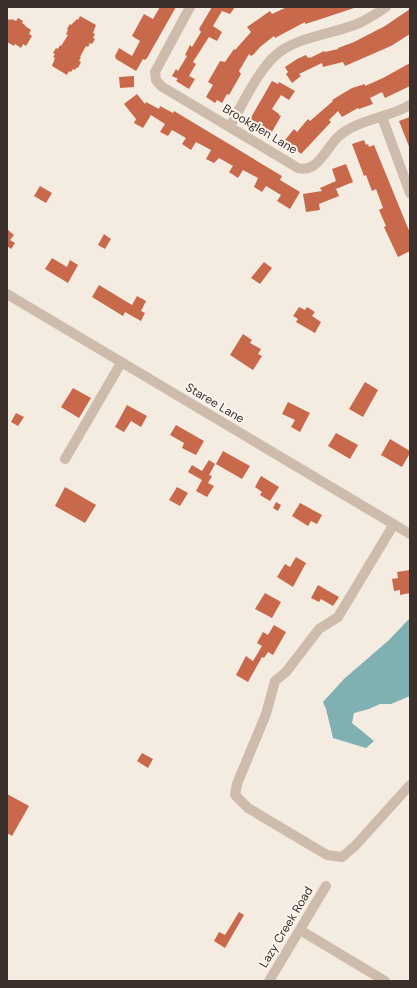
<svg xmlns="http://www.w3.org/2000/svg" width="417" height="988" viewBox="0 0 417 988" font-family="'DM Sans',sans-serif">
  <style>
    .water { fill: #7fb0b2 }
    .building { fill: #c8694b }
    .lines { fill: none; stroke-linecap: round; stroke-linejoin: round }
    .minor { stroke: #cdbbac; stroke-width: 10 }
    .labels { text-anchor: middle; stroke-width: 4; stroke-linejoin: round; paint-order: stroke }
    .street-label { font-size: 12px; fill: #3b302b; stroke: #fbf5ee }
  </style>
  <rect width="100%" height="100%" fill="#f4ebe1"/>
  <path class="water" d="M410,618v78l-19,8h-11l-11,5 -15,4 -2,10 22,18 -8,7 -33,-10 -7,-29 -3,-7 21,-23 45,-39z"/>
  <path class="building" d="M160,7h16l-29,51 -2,2 -2,-1 -7,12 -20,-12 -1,-3 4,-8 13,8 8,-15 -8,-5 7,-13 5,-9 9,5z
    M212,7h23l-5,7 -8,-3 -9,15 9,6 -5,9 -8,-4 -16,25 3,2 -7,12 6,3 -6,10 -13,-8 2,-2 -6,-3 4,-7 2,2 9,-15 -2,-1 5,-10 2,2 9,-15 -2,-3z
    M287,7l67,1 -36,12 -13,4v-2l-30,16 -1,-2 -14,11 -6,7 -3,2 -2,-2 -10,17 2,3 -12,21 -2,-1 -5,9 -5,-3 -2,3 -9,-6 7,-12 -5,-3 12,-21 5,1 9,-13 1,1 16,-18 -4,-5 23,-16 2,3z
    M410,9v25l-19,12 -46,20 -2,-4 -20,5 -1,-4 -23,11 2,2 -9,7 -6,-9 2,-2 -3,-5 12,-8 9,-4 2,3 1,-1 1,1 14,-7 1,1 13,-3v-1l16,-6 31,-16z
    M80,16l16,9 -3,8 2,1 -2,4 2,1 -3,5 -2,-1 -2,4 -2,-1 -6,11h1l-2,4 2,1 -3,6 -1,-1 -2,3 -2,-1 -2,3 -2,-1 -2,4 -15,-9 3,-8 -2,-1 2,-3 -2,-1 3,-5 2,1 2,-4 1,1 7,-11 -2,-1 2,-4 -1,-1 3,-5 1,1 6,-6 1,1z
    M18,18l5,3 -1,2 3,2v1l6,4 -2,4 3,2 -6,10 -3,-2 -2,4 -6,-4 -1,2 -7,-4v-20l2,-3 2,1 1,-1 4,2z
    M410,63v23l-25,12 -3,-6 -12,6 3,6 -14,5 -1,-1 -16,9 -4,-6 -9,9 2,2 -30,32 -16,-14 9,-11 3,3 11,-13 2,2 23,-20 -1,-1 20,-12 13,-4v2l18,-8z
    M134,76v11l-14,1 -1,-11z
    M272,81l6,3 1,-2 16,9 -6,9 -8,-5 -9,14 7,5v1l2,1 -12,21 -16,-9 2,-3 -6,-4z
    M137,94l8,10 1,-2 13,7 1,-3 13,7 1,-2 108,65 -2,4 20,12 -10,17 -13,-8 4,-6 -15,-9 -4,6 -8,-5 4,-9 -15,-8 -5,8 -9,-6 4,-6 -14,-8 -5,5 -8,-4 5,-9 -15,-8 -5,8 -9,-6 4,-6 -14,-8 -4,6 -8,-4 5,-8 -14,-9 -8,13 -9,-5 2,-4 -12,-15z
    M410,117v32l-11,-28z
    M364,140l2,5 2,-1 1,3 5,-2 36,88v18l-12,6 -14,-30 2,-1 -7,-16 4,-2 -7,-19 -4,2 -6,-16 -2,1 -12,-32z
    M346,164l7,18 -17,7 3,7 -20,8 1,6 -14,2 -3,-18 19,-3 -2,-3 16,-7 -4,-12z
    M40,186l12,7 -6,10 -12,-7z
    M7,229l7,6 -4,5 5,3 -4,6 -4,-3z
    M104,234l7,5 -6,10 -7,-4z
    M52,258l15,9 3,-7 8,5 -10,18 -23,-14z
    M264,262l8,6 -12,16 -9,-6z
    M99,285l33,20 5,-9 9,5 -5,10 4,2 -4,8 -16,-9 -2,4 -31,-19z
    M299,307l6,3 2,-3 8,5 -3,4 9,6 -6,11 -19,-11 2,-3 -5,-3z
    M243,334l9,6 -2,3 11,6 -3,5 4,2 -9,14 -23,-15z
    M365,382l13,8 -15,27 -14,-8z
    M73,388l18,10 -12,20 -18,-11z
    M288,402l22,11 -10,19 -9,-5 4,-7 -13,-6z
    M127,405l20,11 -6,11 -10,-6 -7,11 -9,-5z
    M16,413l8,4 -6,9 -7,-4z
    M176,425l28,16 -8,14 -14,-7 2,-5 -14,-8z
    M336,433l22,12 -8,14 -22,-13z
    M390,439l20,12v2l-8,14 -21,-12z
    M223,451l27,15 -8,13 -26,-15z
    M209,460l6,4 -6,11 3,1 -4,7 6,3 -7,11 -11,-6 6,-11 -14,-8 4,-7 10,6z
    M261,476l18,11 -9,14 -10,-6 2,-3 -7,-5z
    M65,487l31,18 -11,18 -30,-17z
    M177,487l11,6 -8,13 -11,-6z
    M276,502l5,3 -3,6 -5,-3z
    M300,503l22,12 -5,9 -6,-3 -3,5 -16,-10z
    M296,557l10,6 -13,24 -16,-10 8,-13 5,3z
    M410,570v23l-10,2v-5l-6,1 -2,-12 6,-1 -1,-6z
    M318,585l21,12 -6,9 -12,-7 -2,3 -8,-4z
    M265,593l16,9 -9,16 -17,-9z
    M274,625l12,7 -13,23 -5,-3 -4,6 -2,-1 -14,25 -12,-7 10,-19 7,5 9,-15 -5,-3 6,-11 5,3z
    M142,753l11,6 -5,9 -11,-7z
    M7,794l22,12 -17,30 -5,-3z
    M239,912l5,3 -19,33 -11,-7 5,-9 6,3z"/>
  <g class="lines">
    <path class="minor" d="M190,7l-35,65 1,8 5,6 137,82c20,6 28,-21 41,-32 20,-17 49,-18 71,-31
      M382,117l28,76
      M230,126c13,-22 30,-61 51,-75 22,-15 51,-17 76,-27 10,-4 20,-11 29,-17
      M7,294l403,240
      M65,459l56,-96
      M394,524l-56,93 -19,12 -33,43 -11,9 -9,33 -29,70 -2,11 13,13 79,47 15,2 13,-11 55,-61
      M300,930l85,51
      M269,981l57,-95"/>
  </g>
  <g class="labels">
    <g class="street-label">
      <text transform="translate(260 129) rotate(31)" y="4">Brookglen Lane</text>
      <text transform="translate(215 403) rotate(31)" y="4">Staree Lane</text>
      <text transform="translate(286 927) rotate(-59)" y="4">Lazy Creek Road</text>
    </g>
  </g>
  <rect width="417" height="988" fill="none" stroke="#3b302b" stroke-width="16"/>
</svg>
